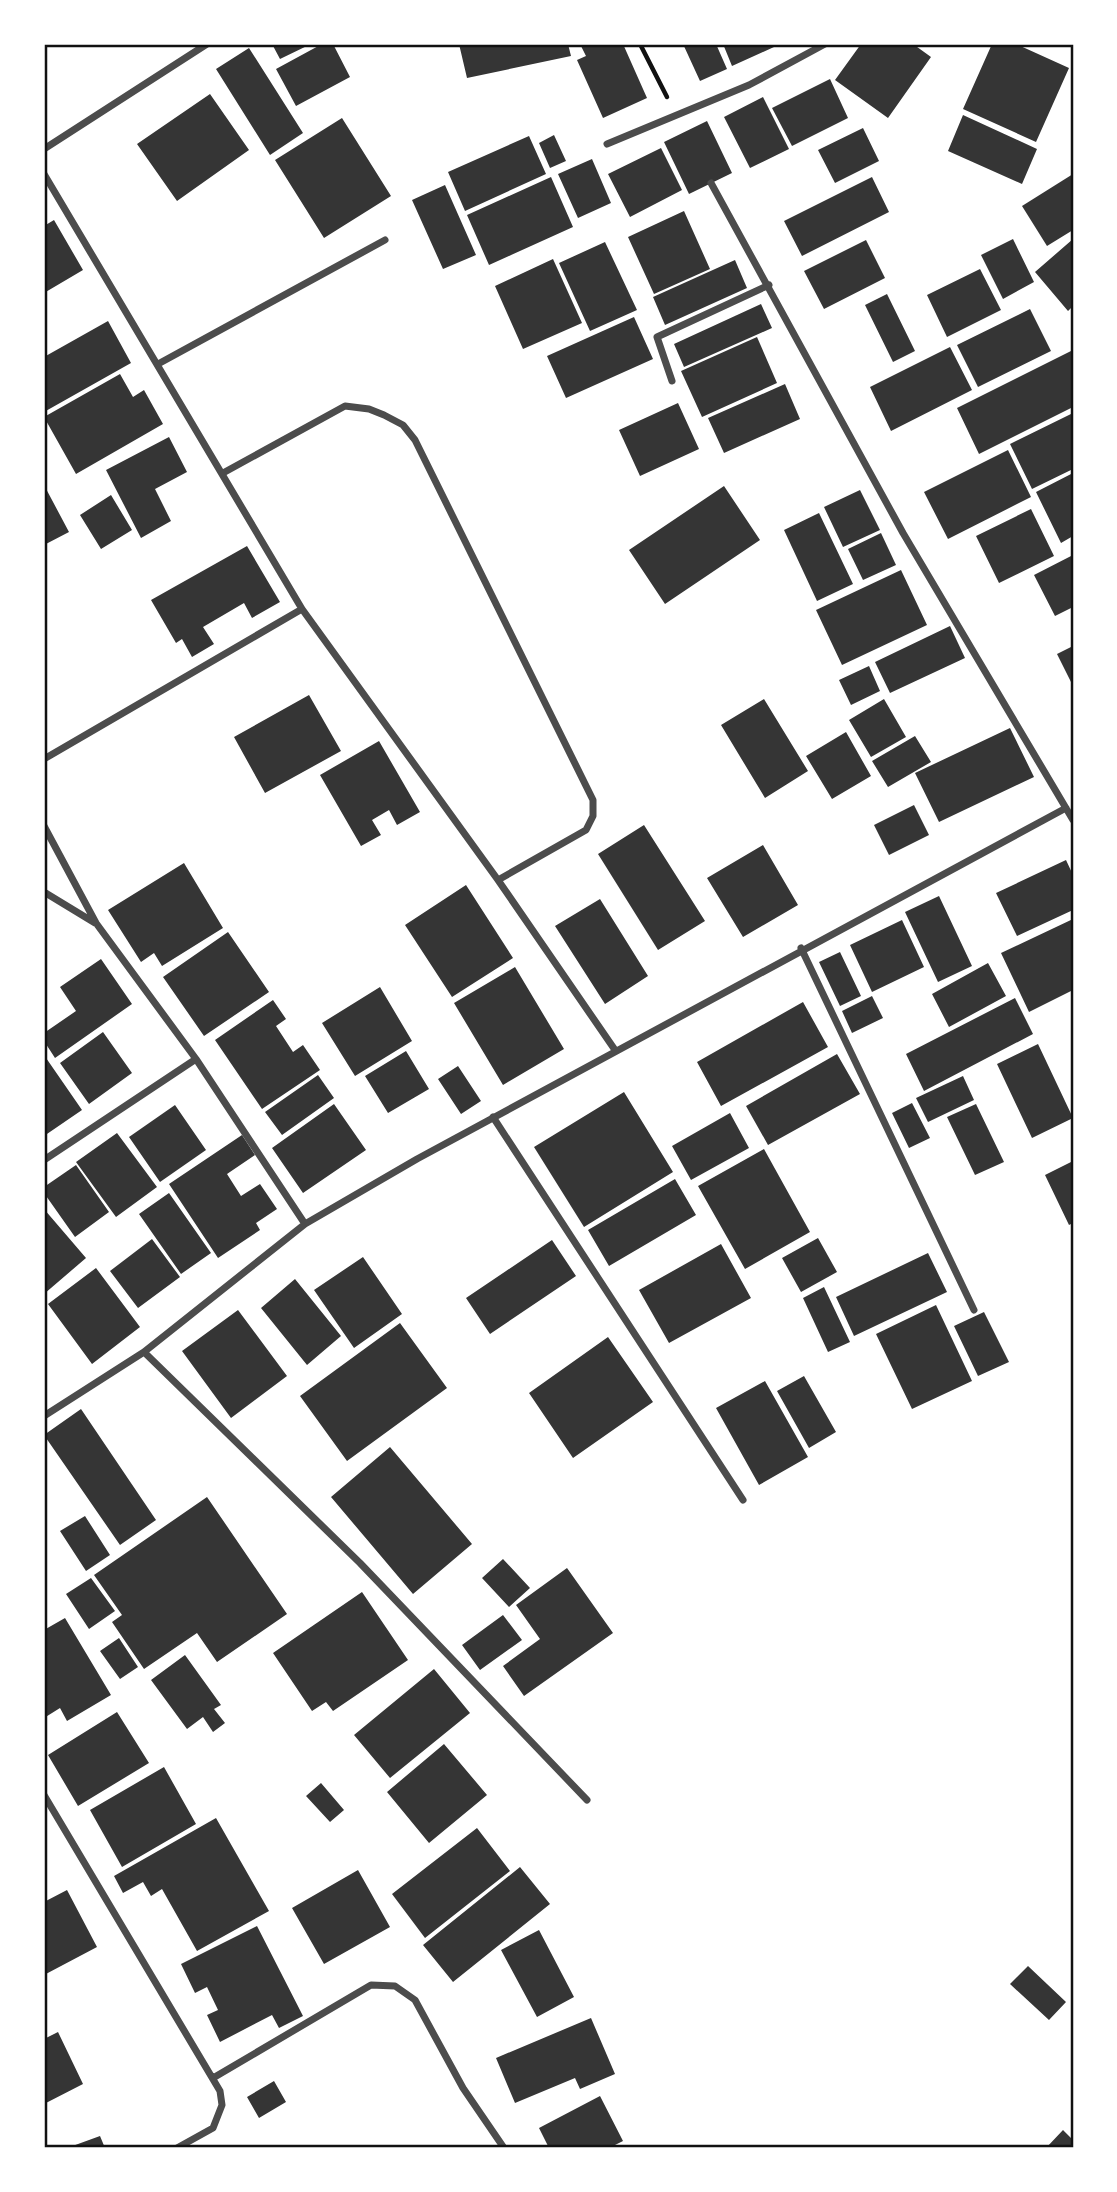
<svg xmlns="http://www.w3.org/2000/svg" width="1117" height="2192" viewBox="0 0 1117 2192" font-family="Signika,sans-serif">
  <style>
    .building { fill: #353535 }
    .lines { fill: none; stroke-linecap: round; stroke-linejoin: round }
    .path { stroke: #111; stroke-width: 4.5 }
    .minor { stroke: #4c4c4c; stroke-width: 7 }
    .neatline { fill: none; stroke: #111; stroke-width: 2.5 }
  </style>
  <rect width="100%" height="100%" fill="#fff"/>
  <path class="building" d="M272,44h39l-31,15z
    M322,44h11l17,33 -54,29 -20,-37z
    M459,44h109l3,12 -104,22z
    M580,44h43l24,54 -44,20 -26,-58 9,-4z
    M683,44h33l11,25 -27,12z
    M723,44h50l1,3 -42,19z
    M861,44h52l18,13 -43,61 -53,-38z
    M992,44h24l53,24 -33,74 -73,-33z
    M249,48l54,85 -33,22 -54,-86z
    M830,79l18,39 -56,28 -20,-38z
    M210,94l39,56 -72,51 -40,-57z
    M763,97l26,52 -39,19 -26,-51z
    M963,115l74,34 -15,35 -74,-33z
    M342,118l49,78 -67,42 -49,-78z
    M707,121l25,52 -43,21 -25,-52z
    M863,128l16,33 -44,22 -17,-33z
    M554,135l12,26 -16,7 -11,-25z
    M529,136l17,38 -81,37 -17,-39z
    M661,148l21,42 -52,27 -22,-43z
    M592,159l19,44 -33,15 -20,-44z
    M1073,174v56l-26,16 -25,-40z
    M551,177l22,50 -84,38 -22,-50z
    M872,177l17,35 -87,44 -18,-35z
    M445,185l31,70 -33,14 -31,-69z
    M684,211l26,58 -56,25 -26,-57z
    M54,220l29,50 -39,23v-67z
    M1013,239l21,43 -31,17 -22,-44z
    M1073,239v67l-5,5 -33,-39z
    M866,240l19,38 -61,31 -20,-38z
    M605,242l32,68 -47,21 -31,-68z
    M553,259l29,64 -59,26 -28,-63z
    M735,260l12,28 -82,37 -12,-28z
    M980,269l21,41 -54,27 -20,-42z
    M887,294l28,57 -22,11 -28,-57z
    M761,304l11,24 -88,39 -10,-23z
    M1030,309l21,42 -73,36 -21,-42z
    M634,317l19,42 -87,39 -19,-42z
    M108,321l23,42 -87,49v-55z
    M757,337l20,46 -75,34 -21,-46z
    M950,347l22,43 -81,41 -21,-44z
    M1073,350v57l-94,47 -22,-46z
    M120,374l13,23 11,-7 19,34 -87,50 -32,-57z
    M785,384l15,35 -76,34 -16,-35z
    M678,403l21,46 -59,27 -21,-46z
    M1073,413v56l-41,20 -22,-45z
    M169,437l18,35 -32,17 16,32 -30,17 -35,-68z
    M1008,450l23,47 -83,42 -24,-47z
    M1073,473v63l-12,7 -25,-51z
    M44,485l25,47 -25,13z
    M724,486l36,54 -95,64 -36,-54z
    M860,490l20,40 -37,17 -19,-40z
    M111,495l21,35 -31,19 -21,-34z
    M1031,509l23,47 -55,27 -23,-47z
    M819,513l34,71 -36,17 -33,-71z
    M881,533l15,32 -33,15 -15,-31z
    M247,546l33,56 -28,16 -8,-15 -41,24 11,17 -22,13 -10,-18 -6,4 -25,-43z
    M1073,555v52l-18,9 -21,-41z
    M901,570l26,55 -85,40 -26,-55z
    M950,626l15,32 -75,35 -15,-31z
    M1073,646v40l-16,-32z
    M869,666l11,25 -29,14 -12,-25z
    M309,695l32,56 -76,42 -31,-56z
    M764,699l44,72 -43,27 -44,-73z
    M884,699l22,38 -35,20 -22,-37z
    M1010,728l24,49 -95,45 -24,-49z
    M846,732l25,44 -39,23 -26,-43z
    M915,736l16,26 -43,25 -16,-26z
    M379,741l41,71 -23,13 -8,-15 -17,10 9,15 -20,11 -41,-71z
    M914,805l15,30 -40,20 -15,-30z
    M644,825l61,96 -47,29 -60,-96z
    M763,845l35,60 -55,32 -36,-59z
    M1066,860l7,15v35l-56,26 -21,-43z
    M184,863l39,65 -61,38 -8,-13 -13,9 -33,-52z
    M466,885l47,73 -61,39 -47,-72z
    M939,896l33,70 -34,16 -33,-70z
    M600,899l48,77 -43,28 -50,-78z
    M1073,919v71l-44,22 -28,-59z
    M902,920l22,47 -52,25 -22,-47z
    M228,932l41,60 -65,44 -41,-59z
    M840,952l21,44 -21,10 -21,-44z
    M101,959l31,45 -77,54 -11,-17v-8l32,-22 -16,-24z
    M988,963l18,33 -57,31 -17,-33z
    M515,967l49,82 -61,36 -49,-82z
    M380,987l32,54 -57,35 -33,-53z
    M872,996l11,22 -31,15 -10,-22z
    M1015,998l18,36 -109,57 -18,-37z
    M273,1000l13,19 -10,7 17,26 10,-7 17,25 -58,39 -47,-69z
    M803,1002l25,45 -107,59 -24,-44z
    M103,1032l29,41 -43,31 -29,-41z
    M1038,1044l35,74 -41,20 -35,-74z
    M406,1051l23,38 -41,24 -23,-37z
    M837,1054l23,40 -92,51 -22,-39z
    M44,1055l38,55 -38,26z
    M458,1066l23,35 -20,13 -23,-35z
    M318,1075l16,23 -52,37 -17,-23z
    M963,1076l11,24 -46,22 -12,-24z
    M624,1092l49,80 -89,55 -50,-80z
    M912,1103l18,35 -21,10 -17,-35z
    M334,1104l32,46 -63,43 -31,-45z
    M976,1104l28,58 -29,13 -28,-58z
    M175,1105l31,45 -46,32 -31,-45z
    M730,1113l19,35 -58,32 -19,-34z
    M117,1133l40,54 -41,30 -40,-55z
    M242,1135l13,20 -28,19 14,22 19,-12 17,25 -21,14 4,7 -42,28 -49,-74z
    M764,1149l46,83 -65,37 -47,-83z
    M1073,1161v62l-4,2 -24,-50z
    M76,1165l33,47 -34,25 -31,-44v-6z
    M675,1179l21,36 -87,51 -21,-36z
    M169,1193l42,60 -30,21 -42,-60z
    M44,1209l42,49 -42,36z
    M818,1238l19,34 -36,20 -19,-34z
    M152,1239l28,38 -42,31 -28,-37z
    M552,1240l24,36 -86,58 -24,-36z
    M721,1244l30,54 -82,45 -30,-53z
    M928,1253l19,39 -93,44 -18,-39z
    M363,1257l39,57 -48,34 -40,-58z
    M96,1268l44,59 -48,37 -44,-60z
    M295,1279l46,57 -34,29 -46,-57z
    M824,1287l26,55 -22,10 -25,-54z
    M936,1305l36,76 -60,28 -36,-75z
    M238,1310l49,66 -56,42 -49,-67z
    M984,1312l25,50 -31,14 -24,-50z
    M400,1323l47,65 -100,73 -47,-65z
    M608,1337l45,65 -80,56 -44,-65z
    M804,1376l32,56 -27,16 -32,-57z
    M765,1381l43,76 -49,28 -43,-77z
    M81,1409l75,111 -36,25 -76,-110z
    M390,1447l82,97 -59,50 -82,-97z
    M207,1497l80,117 -70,48 -20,-29 -53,36 -32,-47 10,-7 -28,-40z
    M85,1516l25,39 -24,16 -26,-40z
    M503,1559l27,29 -21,19 -27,-29z
    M567,1568l46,65 -89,63 -21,-30 37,-27 -24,-34z
    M91,1578l24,33 -26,18 -23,-35z
    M362,1592l46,68 -75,51 -7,-9 -14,9 -39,-58z
    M503,1615l19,25 -42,30 -18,-25z
    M65,1618l46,77 -44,26 -7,-13 -16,10v-88z
    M119,1638l19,29 -18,12 -20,-28z
    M185,1655l36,50 -7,4 11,14 -12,9 -10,-15 -16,12 -36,-49z
    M434,1669l36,44 -80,65 -36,-43z
    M117,1712l32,51 -71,43 -30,-51z
    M444,1744l43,51 -58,48 -42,-51z
    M164,1767l32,57 -74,43 -32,-57z
    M321,1783l23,27 -14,12 -24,-26z
    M216,1818l53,93 -72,40 -35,-62 -11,7 -8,-14 -20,11 -9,-17z
    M477,1828l33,43 -85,67 -33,-44z
    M520,1867l30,37 -97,78 -30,-37z
    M358,1870l32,57 -66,37 -32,-56z
    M67,1890l30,57 -53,28v-73z
    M257,1926l46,90 -24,12 -7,-13 -52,27 -13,-27 11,-5 -11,-23 -12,6 -14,-29z
    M539,1930l35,67 -37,20 -36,-67z
    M1028,1966l38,36 -17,18 -39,-36z
    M591,2018l24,56 -35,15 -5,-11 -60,25 -19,-45z
    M58,2032l25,52 -39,20v-65z
    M274,2081l12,21 -27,16 -12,-21z
    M600,2096l23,45 -14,7h-60l-10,-20z
    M1063,2130l10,10v8h-27z
    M100,2136l5,12h-38z"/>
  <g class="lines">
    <path class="path" d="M640,44l27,53"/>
    <path class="minor" d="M607,144l142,-59 76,-41
      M44,149l163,-105
      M44,174l258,435 196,271 117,170
      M711,183l192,350 170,287
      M158,364l227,-124
      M672,381l-15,-44 112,-52
      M223,473l122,-67 24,3 15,6 19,10 12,15 178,360v16l-7,14 -88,50
      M44,759l258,-150
      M44,826l52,97 100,136 109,165
      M44,892l51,31
      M801,948l173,362
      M493,1117l250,383
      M44,1160l152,-101
      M144,1352l216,211 227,237
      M44,1416l100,-64 161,-128 112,-65 649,-351
      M44,1795l176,296 2,14 -9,23 -36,20
      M213,2078l158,-93 24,1 20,14 48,88 41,60"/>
  </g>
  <rect width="1117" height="2192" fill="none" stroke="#ffffff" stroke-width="91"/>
  <rect x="46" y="46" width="1026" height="2100" class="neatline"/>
</svg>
